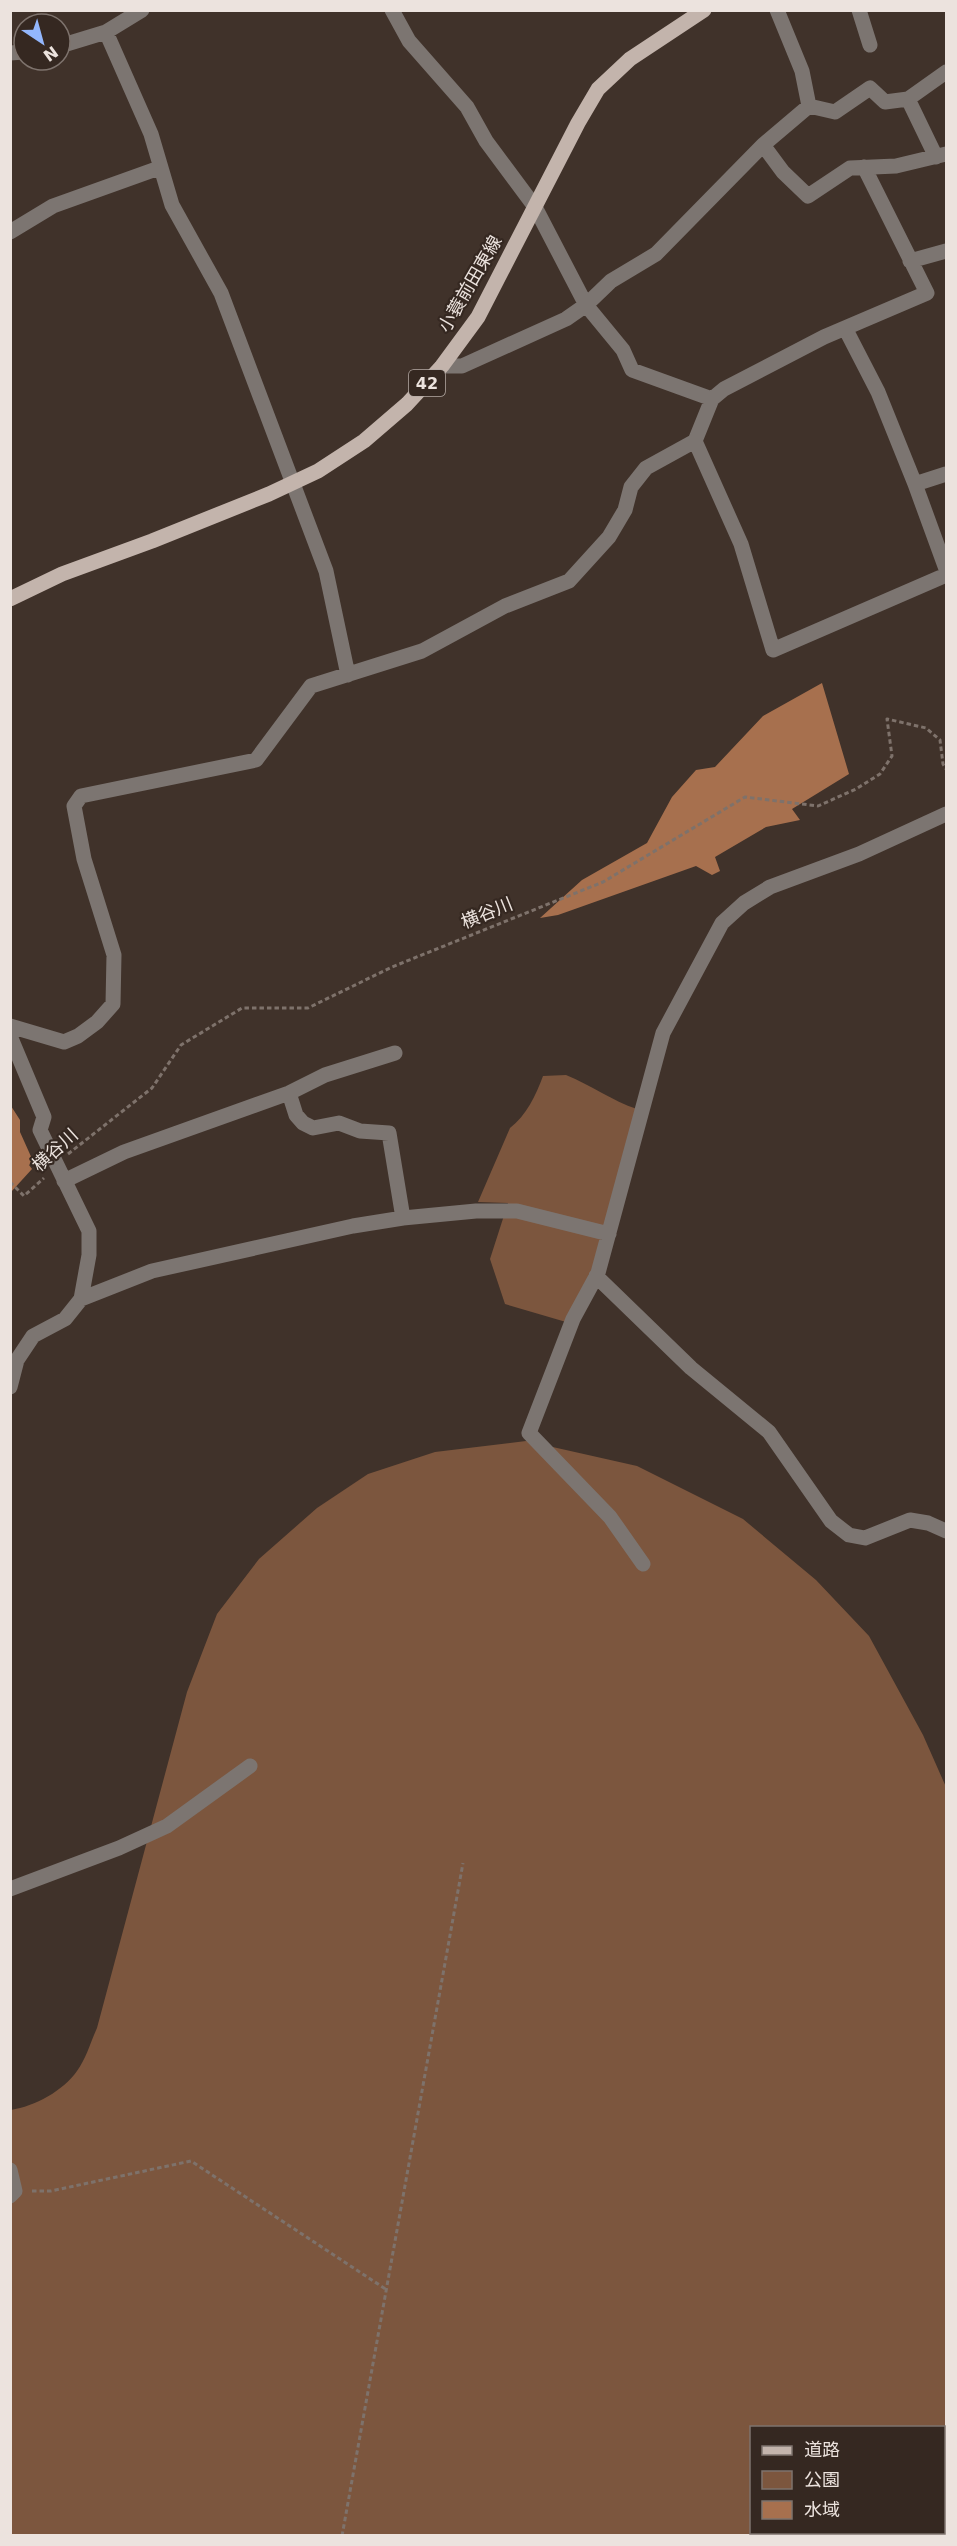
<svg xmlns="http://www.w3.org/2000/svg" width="957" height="2546" viewBox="0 0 957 2546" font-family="'DejaVu Sans','Noto Sans JP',sans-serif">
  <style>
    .green { fill: #7c563e; fill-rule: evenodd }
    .water { fill: #a7704e }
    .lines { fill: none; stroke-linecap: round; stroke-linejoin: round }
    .path { stroke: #7e726b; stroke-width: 3; stroke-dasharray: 4.5 3; stroke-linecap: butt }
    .minor { stroke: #7c7571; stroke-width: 15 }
    .major { stroke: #c3b4ac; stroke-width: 15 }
    .labels { text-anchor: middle; stroke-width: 4.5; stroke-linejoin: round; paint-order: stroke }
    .shield { fill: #352821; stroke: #b5aba5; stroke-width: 1.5 }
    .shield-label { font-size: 16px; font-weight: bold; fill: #ece3de }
    .street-label { font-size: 18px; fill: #ece3de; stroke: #352821 }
  </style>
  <rect width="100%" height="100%" fill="#40322a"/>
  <path class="green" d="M566,1075c25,10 46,26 71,34l-45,164 -26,49 -61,-18 -15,-45 18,-56 -30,-1 32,-74c16,-12 26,-33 33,-52z
    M526,1441l111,25 106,53 73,61 53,56 54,99 23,52v748l-935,1v-426c24,-4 52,-19 66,-39 9,-12 14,-30 20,-43l90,-336 30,-78 42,-55 58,-51 51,-34 67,-22zM752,2428h192v104h-192z"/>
  <path class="water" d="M822,683l27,91 -57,35 8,11 -34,7 -51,30 5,14 -8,4 -16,-9 -138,49 -18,3 42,-38 65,-37 25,-46 24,-27 19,-3 48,-51z
    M11,1106l9,14v12l13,29 -4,4 3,4 -21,23z"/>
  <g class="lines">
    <path class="path" d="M68,1154l84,-66 29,-43 61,-37h66l84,-41 211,-85 142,-85 73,9 38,-17 24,-15 12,-18 -5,-37 39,9 14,12 3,24 3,5
      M10,1182l14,14 20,-18
      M32,2191h19l140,-30 196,129
      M342,2536l121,-673"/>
    <path class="minor" d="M392,10l17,31 58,66 19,34 49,66 51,98 37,45 9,20 80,29
      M777,10l25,61 7,35 -46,39 20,27 25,24 42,-28 46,-2 50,-12
      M859,10l11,35
      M106,32l45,102 21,71 49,88 105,278 22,104
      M60,46l46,-14 36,-22
      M10,53l14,-1
      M908,99l28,58
      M809,106l26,6 35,-24 15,14 23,-3 38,-27
      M864,167l63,126 -103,44 -100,52 -12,10 -17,42 46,103 32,106 173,-75
      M10,232l43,-26 106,-38
      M910,261l36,-10
      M845,328l33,64 37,92
      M442,366h20l104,-47 20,-14 25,-24 45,-27 107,-109
      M946,474l-31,10 31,85
      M10,1026l54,16 14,-6 19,-14 16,-18 1,-49 -30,-96 -10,-53 7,-10 175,-36 55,-74 111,-35 83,-45 64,-25 40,-44 16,-27 6,-23 15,-19 49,-27
      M10,1036l34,81 -4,13 49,101v24l-8,44 -16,20 -32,17 -16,24 -7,27
      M289,1093l7,22 7,8 10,5 26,-5 21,8 29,2 14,85
      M64,1181l60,-29 165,-59 36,-18 70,-22
      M596,1276l95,92 78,64 62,89 18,14 16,3 45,-18 18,3 18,8
      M81,1299l71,-28 201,-45 50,-8 73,-7h41l92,23
      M643,1564l-33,-47 -81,-84 44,-114 25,-46 65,-240 59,-110 22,-20 26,-16 89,-33 87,-40
      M10,1889l109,-41 48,-22 83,-60
      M10,2170l5,21 -5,5"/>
    <path class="major" d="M10,599l52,-25 90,-33 117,-47 49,-23 46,-30 43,-37 35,-38 36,-49 100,-194 20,-34 32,-30 74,-49"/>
  </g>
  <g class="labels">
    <rect class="shield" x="409" y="370" width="36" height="26" rx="4.5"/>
    <g class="shield-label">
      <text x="427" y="389">42</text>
    </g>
    <g class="street-label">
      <text transform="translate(470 284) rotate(-60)" y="6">小蓑前田東線</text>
      <text transform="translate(487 913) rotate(-22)" y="6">横谷川</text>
      <text transform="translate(55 1150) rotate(-42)" y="6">横谷川</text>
    </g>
  </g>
  <rect width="957" height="2546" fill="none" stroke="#ece3de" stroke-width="24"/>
  <rect x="750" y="2426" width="195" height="108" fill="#352821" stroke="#7e736d" stroke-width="1.5"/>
  <rect x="762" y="2446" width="30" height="9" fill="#c3b4ac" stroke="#7e736d" stroke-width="1.5"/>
  <text x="804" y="2456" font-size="18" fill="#ece3de">道路</text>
  <rect x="762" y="2471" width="30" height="18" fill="#7c563e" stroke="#7e736d" stroke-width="1.5"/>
  <text x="804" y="2486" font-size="18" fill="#ece3de">公園</text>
  <rect x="762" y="2501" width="30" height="18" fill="#a7704e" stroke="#7e736d" stroke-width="1.5"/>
  <text x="804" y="2516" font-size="18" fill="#ece3de">水域</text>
  <g transform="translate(42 42) rotate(144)"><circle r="28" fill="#352821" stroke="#7e736d" stroke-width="1.5"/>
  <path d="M0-4.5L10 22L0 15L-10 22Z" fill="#93b7fd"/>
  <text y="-9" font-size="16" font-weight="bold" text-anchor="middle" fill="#ece3de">N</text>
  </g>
</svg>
